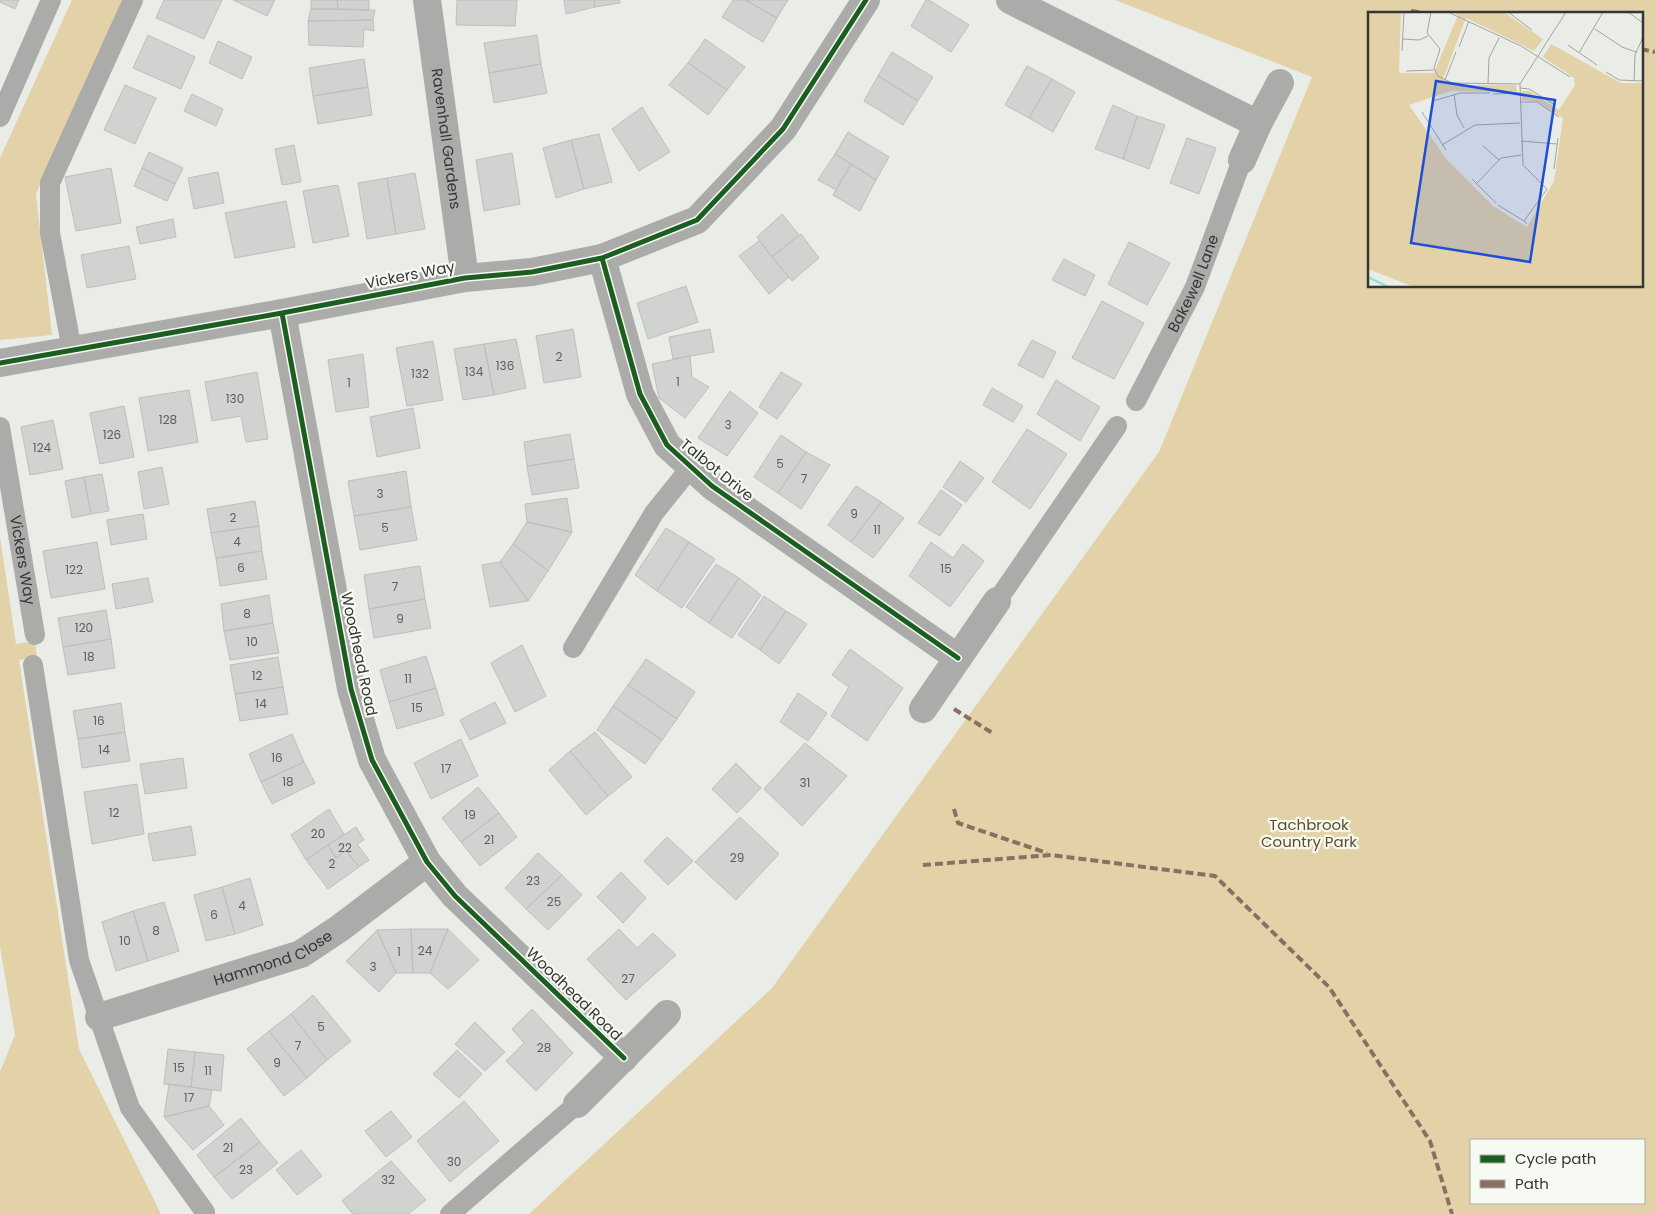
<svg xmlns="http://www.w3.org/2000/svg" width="1655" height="1214" viewBox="0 0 1655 1214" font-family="Poppins,sans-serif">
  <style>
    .green { fill: #e3d2a8; fill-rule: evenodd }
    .building { fill: #d0d3d0; stroke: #bdbfbd }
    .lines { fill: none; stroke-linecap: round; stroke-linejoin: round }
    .lane { stroke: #ababa9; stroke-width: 20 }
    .street { stroke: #ababa9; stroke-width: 28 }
    .quiet { stroke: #8d6e63; stroke-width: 4; stroke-dasharray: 8 4; stroke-linecap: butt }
    .cycleway-casing { stroke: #f6faf3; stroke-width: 8 }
    .cycleway { stroke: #1b5e20; stroke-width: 5 }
    .labels { text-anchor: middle; stroke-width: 4.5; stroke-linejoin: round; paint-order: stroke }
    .number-label { font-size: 12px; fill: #5c5e5b }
    .street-label { font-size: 15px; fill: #353734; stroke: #f6faf3 }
    .park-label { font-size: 15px; fill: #5e4c26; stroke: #f6faf3 }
    .inset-river { fill: none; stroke: #88e4d3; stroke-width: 2.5 }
    .inset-road { fill: none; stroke: #a1a49f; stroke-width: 1 }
    .view { fill: #1d4ed8; fill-opacity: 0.15; stroke: #1d4ed8; stroke-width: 2.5 }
    .inset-edge { fill: none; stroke: #353734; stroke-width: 2.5 }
  </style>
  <rect width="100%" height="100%" fill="#e9ece7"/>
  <path class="green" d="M72,0h50l-86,194 16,141 -52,5v-182z
    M1115,0h540v1214h-1126l243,-226 387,-536 153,-375zM1369,14h272v272h-272zM1644,1140v63h-173v-63z
    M0,537l16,107 19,-3 2,16 -18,3 60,389 82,165h-161v-142l15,-37 -15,-88z"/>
  <path class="building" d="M0,0h19l-4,9 -15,-7z
    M164,0h58l-18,39 -48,-21z
    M233,0h42l-8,16z
    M311,0h26l1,9h-27z
    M337,0h32v10l-31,-1z
    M457,0h60l-2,26 -59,-1z
    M564,0h30l1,7 -29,7z
    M594,0h25l1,3 -25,4z
    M733,0h12l32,18 -14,24 -41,-25z
    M745,0h43l-11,18z
    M926,0h3l40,25 -18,27 -40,-26z
    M311,9l58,1h6l-2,10 -65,1z
    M373,20l1,11 -10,-2 -1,18 -54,-2 -1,-24z
    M148,35l47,22 -14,32 -48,-21z
    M537,35l4,29 -52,9 -5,-30z
    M705,39l40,28 -18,23 -39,-27z
    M218,41l34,16 -10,22 -33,-16z
    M892,52l41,25 -15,24 -40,-25z
    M364,59l4,28 -55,9 -4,-28z
    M688,63l39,27 -19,25 -39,-30z
    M541,64l6,29 -53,10 -5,-30z
    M1027,66l25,13 -23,39 -24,-13z
    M878,76l40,25 -15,24 -39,-24z
    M1052,79l23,13 -22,40 -24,-14z
    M125,85l31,13 -21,46 -31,-14z
    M368,87l4,28 -54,9 -5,-28z
    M192,94l31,15 -7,17 -32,-15z
    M1113,105l24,11 -14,43 -28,-10z
    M642,107l28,45 -31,19 -27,-42z
    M1137,116l28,9 -16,44 -26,-10z
    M848,132l41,25 -13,23 -41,-26z
    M599,134l13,48 -28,7 -13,-49z
    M1187,138l29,10 -17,46 -29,-11z
    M571,140l13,49 -28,9 -13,-50z
    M294,145l7,37 -19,3 -7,-36z
    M149,152l34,16 -8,16 -33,-16z
    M512,153l8,51 -36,7 -8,-51z
    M835,154l16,10 -15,26 -18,-10z
    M851,164l25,16 -16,31 -27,-16z
    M111,168l10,55 -45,8 -11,-54z
    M142,168l33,16 -8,17 -33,-15z
    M218,172l6,31 -30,6 -6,-31z
    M415,173l10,56 -29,5 -9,-56z
    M387,178l9,56 -29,5 -9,-56z
    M338,185l11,51 -36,7 -10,-52z
    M286,201l9,46 -60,11 -10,-45z
    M782,214l17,21 -27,22 -15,-20z
    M173,219l3,18 -36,7 -4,-17z
    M801,234l18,24 -27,23 -20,-24z
    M759,241l30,36 -20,17 -30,-38z
    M1129,242l41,21 -23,42 -39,-21z
    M129,246l7,33 -49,9 -6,-33z
    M1064,259l31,16 -10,21 -33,-16z
    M686,286l12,36 -50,17 -11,-36z
    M1102,301l42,22 -30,56 -42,-21z
    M573,329l8,48 -37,6 -8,-47z
    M710,329l4,23 -41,7 -4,-22z
    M516,339l10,49 -32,7 -10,-51z
    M1032,340l24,12 -13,26 -25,-13z
    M433,341l10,59 -36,6 -11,-58z
    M484,344l10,51 -31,5 -9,-51z
    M363,354l6,53 -33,5 -8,-52z
    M690,356l2,21 17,10 -24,31 -26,-20 -7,-34z
    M257,372l11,67 -22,3 -5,-26 -29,5 -7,-39z
    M781,372l21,12 -25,35 -18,-12z
    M1056,380l44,27 -20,34 -43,-27z
    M992,388l31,18 -10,16 -30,-17z
    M189,390l9,52 -50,9 -9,-53z
    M730,391l28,22 -31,43 -29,-18z
    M124,406l10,51 -34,7 -10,-51z
    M413,408l7,40 -43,9 -7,-40z
    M53,420l10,49 -33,6 -9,-48z
    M1027,429l40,25 -37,55 -38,-27z
    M570,434l4,25 -47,7 -3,-24z
    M781,435l25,17 -28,41 -24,-16z
    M806,452l24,13 -29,44 -23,-16z
    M574,459l5,29 -47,7 -5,-29z
    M960,461l24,17 -18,24 -23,-15z
    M162,467l7,37 -25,5 -6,-37z
    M406,471l5,36 -57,9 -6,-35z
    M102,474l7,37 -18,3 -7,-37z
    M84,477l7,37 -19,4 -7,-37z
    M856,486l25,16 -30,40 -23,-17z
    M941,490l21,15 -22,31 -22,-13z
    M567,498l5,34 -45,-10 -2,-18z
    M255,501l4,25 -48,7 -4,-24z
    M881,502l23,16 -31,40 -22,-16z
    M411,507l6,33 -57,10 -6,-34z
    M143,514l4,25 -36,6 -4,-25z
    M527,522l45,10 -24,39 -35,-27z
    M259,526l3,25 -46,7 -5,-25z
    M666,528l23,14 -32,49 -22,-16z
    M97,542l8,47 -54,9 -8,-47z
    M689,542l26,17 -33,49 -25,-17z
    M931,542l22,16 10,-14 21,17 -34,46 -41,-31z
    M513,544l35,27 -20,30 -28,-39z
    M262,551l5,28 -47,7 -4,-28z
    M500,562l28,39 -38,6 -8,-42z
    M716,564l23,14 -30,45 -23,-16z
    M420,566l5,33 -56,10 -5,-34z
    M148,578l5,24 -37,7 -4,-25z
    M739,578l22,17 -29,43 -23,-15z
    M269,595l4,28 -49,8 -3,-27z
    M764,596l22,15 -26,39 -22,-15z
    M425,599l6,29 -57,10 -5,-29z
    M106,610l5,29 -48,8 -5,-29z
    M786,611l21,13 -28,40 -19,-14z
    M273,623l6,30 -49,7 -6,-29z
    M111,639l4,29 -47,7 -5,-28z
    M522,645l24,51 -31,16 -24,-49z
    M850,649l53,39 -36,53 -36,-25 18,-29 -17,-12z
    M426,656l10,32 -47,14 -9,-32z
    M278,657l5,30 -48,7 -5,-29z
    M646,659l49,33 -18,27 -49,-34z
    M628,685l49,34 -15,21 -49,-34z
    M283,687l5,27 -48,7 -5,-27z
    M436,688l8,27 -47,14 -8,-27z
    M798,693l29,20 -19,28 -28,-19z
    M495,702l11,21 -36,17 -10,-20z
    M121,703l4,29 -47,7 -5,-28z
    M613,706l49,34 -17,24 -48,-34z
    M125,732l5,29 -48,7 -4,-29z
    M595,732l37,45 -24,19 -38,-45z
    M292,734l12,28 -43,20 -12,-28z
    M461,739l17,37 -47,23 -17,-36z
    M805,743l42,33 -45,50 -38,-37z
    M570,751l38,45 -22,19 -37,-45z
    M183,758l4,30 -42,6 -5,-30z
    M304,762l11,21 -43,21 -11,-22z
    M736,763l25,25 -24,25 -25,-24z
    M137,784l7,50 -52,10 -8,-52z
    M478,787l21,26 -38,29 -19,-24z
    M329,809l15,25 -38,26 -15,-25z
    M499,813l18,24 -37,29 -19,-24z
    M740,817l39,37 -43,46 -41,-38z
    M191,826l5,29 -43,6 -5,-27z
    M356,827l8,13 -7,4 12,16 -10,7 -13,-17 -10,8 -8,-13z
    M667,837l26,24 -25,24 -24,-24z
    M328,845l8,13 10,-8 13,17 -31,22 -22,-29z
    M538,853l24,22 -36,34 -21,-21z
    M621,872l25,26 -23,25 -26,-26z
    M562,875l20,20 -34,35 -22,-21z
    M250,878l13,47 -28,9 -13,-47z
    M222,887l13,47 -29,7 -12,-46z
    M164,902l15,49 -31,10 -15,-50z
    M133,911l15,50 -32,10 -14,-49z
    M411,929l2,44h-17l-19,-43z
    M411,929h37l-18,44h-17z
    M448,929l31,31 -31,29 -18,-16z
    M619,929l18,19 16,-15 23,22 -50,45 -39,-41z
    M377,930l19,43 -17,19 -33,-31z
    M313,995l38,46 -24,19 -36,-46z
    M532,1009l41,44 -37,38 -30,-30 18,-18 -12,-14z
    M291,1014l36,46 -20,18 -38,-47z
    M475,1022l30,30 -20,19 -30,-27z
    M269,1031l38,47 -23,18 -37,-47z
    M168,1049l27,3 -4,35 -27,-3z
    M457,1050l25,24 -23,24 -26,-24z
    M195,1052l29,3 -3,36 -30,-4z
    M169,1084l43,6 -3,16 -45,11z
    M464,1101l35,40 -49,41 -33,-41z
    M209,1106l15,19 -31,25 -29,-33z
    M391,1111l21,26 -26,20 -21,-26z
    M241,1118l19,24 -46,35 -17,-22z
    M260,1142l18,21 -46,36 -18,-22z
    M301,1150l21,26 -25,19 -21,-25z
    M391,1161l35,39 -18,14h-55l-11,-13z"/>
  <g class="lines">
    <g class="lane">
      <path d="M0,117l51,-117"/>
      <path d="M72,350l-22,-117v-50l83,-183"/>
      <path id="s1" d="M1136,401l59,-114 47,-127"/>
      <path id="s2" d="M0,427l35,208"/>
      <path d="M997,601l120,-175"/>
      <path d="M573,648l81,-135 37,-46"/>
      <path d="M33,665l46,295 51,148 75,104"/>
      <path d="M450,1214l127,-110"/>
    </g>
    <g class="street">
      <path id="s3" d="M427,0l38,278"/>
      <path d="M1010,0l248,124 22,-41"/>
      <path d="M1242,160l16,-36"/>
      <path d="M602,258l38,136 27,51 45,41 246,172"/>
      <path d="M282,313l69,376 21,71 55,102 28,34 169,162"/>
      <path d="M0,363l282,-50 183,-35 67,-6 70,-14 95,-38 86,-91 83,-129"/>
      <path d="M923,709l74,-108"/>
      <path id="s4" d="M99,1017l202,-63 39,-26 87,-66"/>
      <path d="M577,1104l90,-90"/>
    </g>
    <path class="quiet" d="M1411,11l19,3
      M1641,49l14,3
      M954,709l40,25
      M954,809l4,14 89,30
      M923,865l128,-10 164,21 114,111 101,154 22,73"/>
    <defs>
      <path id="cycleway" d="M602,258l38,136 27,51 45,41 246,172
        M282,313l69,376 21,71 55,102 28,34 169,162
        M0,363l282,-50 183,-35 67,-6 70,-14 95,-38 86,-91 83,-129"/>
    </defs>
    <use href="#cycleway" class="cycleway-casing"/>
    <use href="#cycleway" class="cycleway"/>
  </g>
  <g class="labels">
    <g class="number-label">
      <text x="559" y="361">2</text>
      <text x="505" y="370">136</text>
      <text x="474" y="376">134</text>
      <text x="420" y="378">132</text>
      <text x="678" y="386">1</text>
      <text x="349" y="387">1</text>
      <text x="235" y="403">130</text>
      <text x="168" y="424">128</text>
      <text x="728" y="429">3</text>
      <text x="112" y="439">126</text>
      <text x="42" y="452">124</text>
      <text x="780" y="468">5</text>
      <text x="804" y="483">7</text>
      <text x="380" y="498">3</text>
      <text x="854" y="518">9</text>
      <text x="233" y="522">2</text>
      <text x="385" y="532">5</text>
      <text x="877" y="534">11</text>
      <text x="237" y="546">4</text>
      <text x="241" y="572">6</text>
      <text x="946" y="573">15</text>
      <text x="74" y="574">122</text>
      <text x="395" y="591">7</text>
      <text x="247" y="618">8</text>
      <text x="400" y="623">9</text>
      <text x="84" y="632">120</text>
      <text x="252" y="646">10</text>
      <text x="89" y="661">18</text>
      <text x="257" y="680">12</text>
      <text x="408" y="683">11</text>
      <text x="261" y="708">14</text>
      <text x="417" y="712">15</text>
      <text x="99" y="725">16</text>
      <text x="104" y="754">14</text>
      <text x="277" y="762">16</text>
      <text x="446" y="773">17</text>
      <text x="288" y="786">18</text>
      <text x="805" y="787">31</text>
      <text x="114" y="817">12</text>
      <text x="470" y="819">19</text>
      <text x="318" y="838">20</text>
      <text x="489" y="844">21</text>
      <text x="345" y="852">22</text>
      <text x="737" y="862">29</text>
      <text x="332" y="868">2</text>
      <text x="533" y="885">23</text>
      <text x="554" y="906">25</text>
      <text x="242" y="910">4</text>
      <text x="214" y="919">6</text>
      <text x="156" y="935">8</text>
      <text x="125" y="945">10</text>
      <text x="425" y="955">24</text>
      <text x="399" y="956">1</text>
      <text x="373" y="971">3</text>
      <text x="628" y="983">27</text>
      <text x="321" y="1031">5</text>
      <text x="298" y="1050">7</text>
      <text x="544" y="1052">28</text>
      <text x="277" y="1067">9</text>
      <text x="179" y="1072">15</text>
      <text x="208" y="1075">11</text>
      <text x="189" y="1102">17</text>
      <text x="228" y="1152">21</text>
      <text x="454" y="1166">30</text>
      <text x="246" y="1174">23</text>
      <text x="388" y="1184">32</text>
    </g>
    <g class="street-label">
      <text dy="5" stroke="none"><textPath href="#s3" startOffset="140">Ravenhall Gardens</textPath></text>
      <text transform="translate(410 275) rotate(-11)" y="5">Vickers Way</text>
      <text dy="5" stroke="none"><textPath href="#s1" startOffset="131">Bakewell Lane</textPath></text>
      <text transform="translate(717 470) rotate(39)" y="5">Talbot Drive</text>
      <text dy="5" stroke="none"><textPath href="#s2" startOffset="135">Vickers Way</textPath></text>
      <text transform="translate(359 654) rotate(78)" y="5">Woodhead Road</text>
      <text dy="5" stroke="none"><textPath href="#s4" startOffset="184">Hammond Close</textPath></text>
      <text transform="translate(574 994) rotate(44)" y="5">Woodhead Road</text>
    </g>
    <g class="park-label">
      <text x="1309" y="830">Tachbrook<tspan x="1309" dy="17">Country Park</tspan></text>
    </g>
  </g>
  <g transform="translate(1368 12)">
    <rect width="275" height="275" fill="#e9ece7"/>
    <path d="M0,0h33l-2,61h35l24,-58 -4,-3h50l39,27 -9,12 -68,-33 -23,61 11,6h62l1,7 -66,-1 -42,14 38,55 46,46 34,21 27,-46 9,-63 -27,-17 -14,-1v-9h7l30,19 16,-25 -1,-7 -31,-21 8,-13 70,39h22v204h-229l-46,-18z" fill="#e3d2a8"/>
    <path class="inset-river" d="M0,265l20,10"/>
    <path class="inset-road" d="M63,0l-4,21 13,16 -6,19 4,8 14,7 68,1M80,0l73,34 49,31M140,0l24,18M260,0l15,11M227,17l27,18 14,5M34,27l17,1 9,-4M200,33l29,20M91,35l10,-26M34,39l2,-39M211,41l24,-41M38,59l28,-1M238,60l13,8 24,1M77,68l11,-28M266,69l1,-26 8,-18M120,71l1,-25 10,-20M152,76l9,1 26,16M86,82l3,21 7,13M125,82l27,-1M65,89l27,-8h30M152,90h17l22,15M54,100l24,38M153,129l36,3M74,133l33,-20 45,-2M115,134l16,14M186,157l4,-31M104,167l24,24M108,172l25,-26 20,-3M130,193l26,16M159,212l-3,-3 23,-32 -24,-24 -3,-81 46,-72"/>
    <path class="view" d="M68,69l119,19 -25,162 -119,-19z"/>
    <rect width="275" height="275" class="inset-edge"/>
  </g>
  <rect x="1470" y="1139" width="175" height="65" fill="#f6faf3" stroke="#a9aca7"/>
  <rect x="1480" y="1155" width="25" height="8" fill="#1b5e20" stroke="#a9aca7"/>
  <text x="1515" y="1164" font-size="15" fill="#353734">Cycle path</text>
  <rect x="1480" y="1180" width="25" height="8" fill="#8d6e63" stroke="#a9aca7"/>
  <text x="1515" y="1189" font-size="15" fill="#353734">Path</text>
</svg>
